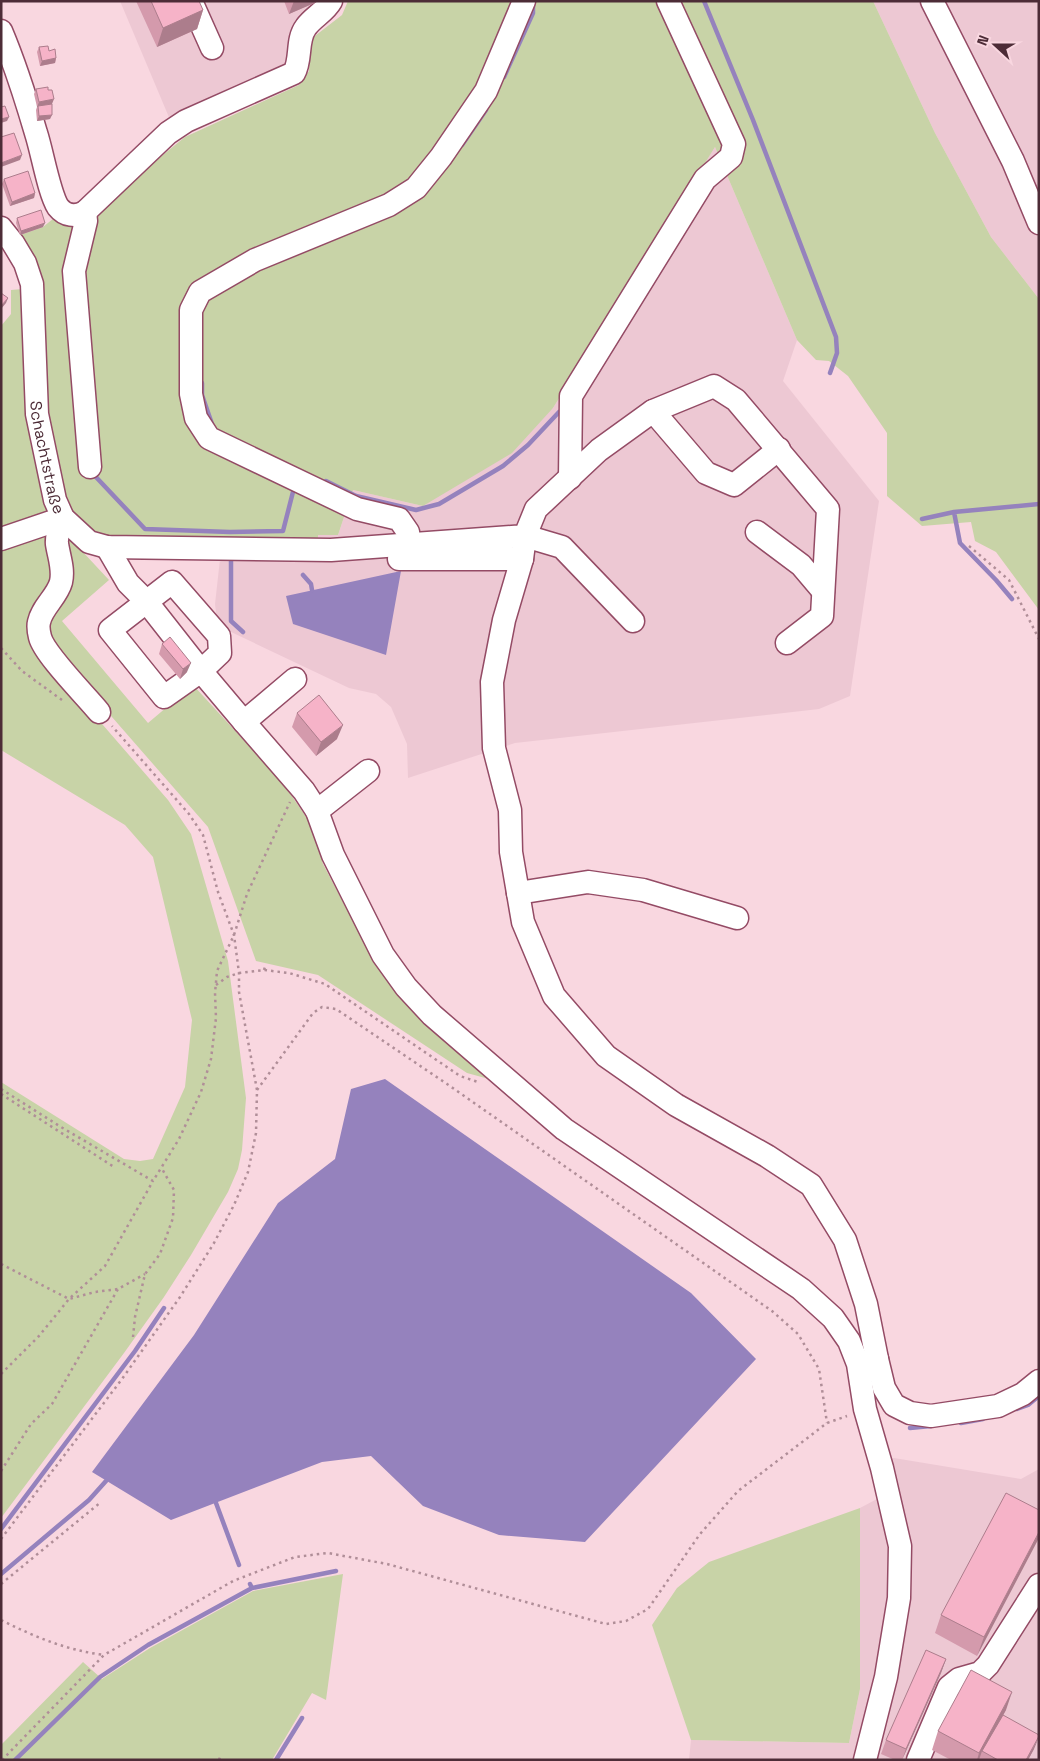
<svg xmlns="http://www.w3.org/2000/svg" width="1040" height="1761" viewBox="0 0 1040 1761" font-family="'Space Grotesk',sans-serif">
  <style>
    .built { fill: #edc8d3 }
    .green { fill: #c8d3a7 }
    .water { fill: #9582bd }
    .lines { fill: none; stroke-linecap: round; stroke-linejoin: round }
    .stream { stroke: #9582bd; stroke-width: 4.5 }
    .minor-casing { stroke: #944b65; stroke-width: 25 }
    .path { stroke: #b08e98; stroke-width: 2.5; stroke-dasharray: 2.5 4; stroke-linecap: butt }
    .minor { stroke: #fff; stroke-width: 22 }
    .wall { fill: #d49aac }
    .shaded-wall { fill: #ac7d8c }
    .building { fill: #f6b3c8; stroke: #ac7d8c }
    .labels { text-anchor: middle; stroke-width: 5; stroke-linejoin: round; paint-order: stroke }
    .street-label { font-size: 16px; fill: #4d2c37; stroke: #f9d7e0 }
  </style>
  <rect width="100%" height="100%" fill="#f9d7e0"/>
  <path class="built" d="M120,1h206l-34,68 -121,53z
    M873,1h166v298l-48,-62 -56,-104z
    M715,147l82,193 -14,41 96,120 -29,195 -31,13 -304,34 -107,35 -1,-34 -16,-37 -15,-13 -27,-6 -120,-57 -12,-10 -2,-17 5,-45h100l-2,-24h20l15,-45 70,16 130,-98z
    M894,1458l127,21 18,-10v287l-2,4h-348l2,-20 158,3 11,-54v-181l17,-9 -6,-32z"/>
  <path class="green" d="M348,1h525l62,132 56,104 48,62v311l-43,-58 -21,-11 -4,-19 -49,4 -35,-30v-63l-39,-57 -19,-15 -13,-1 -19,-20 -82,-193 -162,261 -41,45 -89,53 -70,-16 -15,45h-20v7l-223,-6 -27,-27 -22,-85 -26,-189 23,-8 16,-13 22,8 2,47 14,-56 56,-50 32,-26 114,-52 10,-14 2,-32 31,-24z
    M23,289l26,220 -6,9 -42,15v-207l10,-12v-24z
    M48,530l20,6 41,44 -47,41 86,102 45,-38 90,98 32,47 8,34 50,95 123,122 -29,-8 -149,-98 -62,-14 -48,-134 -103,-118 -9,8 72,83 23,34 37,127 18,137 -4,52 -4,19 -10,23 -37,63 -27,42 -40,56 -123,165v-436l123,77 16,2 13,-2 32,-72 7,-67 -39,-163 -28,-32 -124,-75v-205z
    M860,1508v181l-11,54 -158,-3 -39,-115 25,-37 32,-26z
    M343,1574l-17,126 -14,-7 -40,67h-271v-15l82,-83 19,17 48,-31 103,-57z"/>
  <path class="water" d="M401,571l-15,84 -93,-31 -7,-28z
    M385,1079l306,214 65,66 -171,183 -86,-7 -76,-29 -52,-50 -49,6 -151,58 -79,-48 102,-137 84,-132 57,-44 16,-70z"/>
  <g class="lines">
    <path class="stream" d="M704,1l49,119 83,217 1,16 -7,20
      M504,77l29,-64v-9
      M462,145l24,-35
      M202,383v12l10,29
      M95,473v3l50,53 85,3 53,-1 11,-43
      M326,481l30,15 60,14 23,-6 64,-38 25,-21 31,-33
      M954,512l6,31 36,37 16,19
      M922,519l32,-7 85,-8
      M231,558v63l12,11
      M303,575l8,9 1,6
      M1017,1409l11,-4 11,-9
      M961,1423l22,-4
      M910,1428l21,-2
      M216,1503l23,62
      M1,1529l134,-178 29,-43
      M1,1574l88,-74 17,-19
      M252,1588l84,-17
      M15,1760l85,-83 48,-32 104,-57 -2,-4
      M276,1760l26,-42"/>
    <defs>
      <g id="minor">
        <path d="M191,1l21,47"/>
        <path d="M932,1l81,160 26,62"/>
        <path d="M1,31c14,33 25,68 35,102 6,18 13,60 22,74 7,9 18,10 27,5l83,-79 18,-12 108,-48c8,-14 2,-33 12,-46 7,-10 19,-15 25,-26"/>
        <path d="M85,212l1,9 -12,50 16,196"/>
        <path id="s1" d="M1,228l12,15 12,20 7,21 5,130 18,86 8,18 26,24 18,5 224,3 194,-14 11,-27 63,-59 54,-39 61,-25 22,14 92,109 -6,107 -35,27"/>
        <path d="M653,411l53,62 28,12 45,-36"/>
        <path d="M570,478l1,-82 134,-217 26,-22 3,-13 -66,-143"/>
        <path d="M63,518c-3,9 -7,17 -6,26 2,13 7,25 4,38 -4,15 -19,25 -22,40 -1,4 0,11 1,15 4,17 47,60 59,75"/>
        <path d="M757,532l44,33 22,26"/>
        <path d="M1,539l62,-21"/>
        <path d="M410,545l-2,-13 -9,-13 -42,-10 -148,-71 -13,-20 -5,-24v-84l9,-18 55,-32 134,-55 27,-17 25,-31 45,-66 38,-90"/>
        <path d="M107,547l21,36 18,18 55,70 43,51 60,69 13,20 16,44 50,100 23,32 26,28 132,114 237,160 32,29 16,23 9,23 7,45 17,59 18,78 -1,52 -13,79 -21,83"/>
        <path d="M399,559h123"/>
        <path d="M172,582l47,54 1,17 -19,18 -37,26 -54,-67z"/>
        <path d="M633,621l-71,-74 -37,-11 -3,23 -18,61 -12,62 2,66 16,62 1,42 12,70 31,74 52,60 70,49 91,51 44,29 34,55 21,64 11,55"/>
        <path d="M244,722l51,-43"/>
        <path d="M317,811l51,-40"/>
        <path d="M518,893l70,-11 55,8 94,28"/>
        <path d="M862,1363l15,-4 7,29 10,17 16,8 21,3 67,-10 25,-12 16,-13"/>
        <path d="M918,1760l31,-73 10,-8 21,-6 8,-8 51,-80"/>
      </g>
    </defs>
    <use href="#minor" class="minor-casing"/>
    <path class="path" d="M969,546l40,34 30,59
      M1,648l21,23 40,29
      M264,970l2,-6
      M216,985l11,-8 12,-4 25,-3 25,3 36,11 135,92 18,6
      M1,1089l60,38 92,54 26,-42 22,-47 10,-33 5,-41 -1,-25 2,-22 17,-36 13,-41 43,-92
      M257,1090l56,-77 9,-6 14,2 111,75 325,227 26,23 21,35 8,54
      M1,1094l113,73
      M1,1264l68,35 26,-7 23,-3 27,-15
      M133,1337l2,-20 10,-43 15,-20 13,-36 1,-28 -13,-23
      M1,1374l38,-38 30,-37 36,-33 48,-85
      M1,1471l30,-47 21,-20 66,-115
      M1,1539l121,-160 58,-82 34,-54 20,-38 14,-33 8,-39 1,-43 -18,-98v-19l-5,-38 -16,-43 -15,-57 -14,-21 -77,-88
      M1,1584l100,-82
      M1,1620c34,17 65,30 103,35
      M2,1760l102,-105 129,-74 62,-24 33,-4 59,11 219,60 20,-3 22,-12 52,-75 38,-43 89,-68 20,-7
      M219,1760l1,-3"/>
    <use href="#minor" class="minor"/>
  </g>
  <path class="wall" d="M136,1h63l4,9 -6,19 -40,18z
    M284,1h35l-30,13z
    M39,47l10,4 7,7 -1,5 -15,3 -3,-14z
    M36,89l16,15 -2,15 -13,2 -1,-11 1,-3 -3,-13z
    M4,179l31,14 -1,5 -24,8 -8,-22z
    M17,218l26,9 -23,8 -4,-12z
    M162,644l25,28 -7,7 -21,-25z
    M297,713l40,26 -21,17 -24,-29z
    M1039,1510l-62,146 -42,-23 6,-18z
    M946,1659l-5,14 -39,87h-7l-14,-6 5,-14z
    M1006,1710l-3,5 31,34 -6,11h-49l1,-2 -1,2h-28l-19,-10 6,-19z"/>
  <path class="shaded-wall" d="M294,1h25l-30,13z
    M203,10l-6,19 -40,18 6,-19z
    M56,58l-1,5 -15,3 2,-5z
    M54,99l-2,5 -15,3 2,-5z
    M52,115l-2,4 -13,2 2,-5z
    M9,117l-2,4 -6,2v-4z
    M22,155l-2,5 -19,7v-4z
    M35,193l-1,5 -24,8 2,-4z
    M45,223l-2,4 -23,8 1,-4z
    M8,298l-2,5 -5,6v-3z
    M191,663l-4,9 -7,7 3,-10z
    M343,725l-6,14 -21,17 5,-14z
    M1039,1532v6l-62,118 7,-19z
    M946,1659l-5,14 -39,87 4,-11z
    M1012,1692l-6,18 -23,42 -1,-1 -3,9h-2l2,-7z
    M1039,1737l-5,12 -6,11h-2z"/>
  <path class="building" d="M151,1h48l4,9 -40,18z
    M48,46l1,5 6,-2 1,9 -14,3 -3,-14z
    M48,87v3h4l2,9 -15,3 -3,-13z
    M52,104v11l-13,1 -1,-10z
    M5,106l4,11 -8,2v-12z
    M14,133l8,22 -21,8v-26z
    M28,171l7,22 -23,9 -8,-23z
    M41,210l4,13 -24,8 -4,-13z
    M1,293l7,5 -7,8z
    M170,637l21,26 -8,6 -21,-25z
    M319,695l24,30 -22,17 -24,-29z
    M1006,1493l33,17v22l-55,105 -43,-22z
    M926,1650l20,9 -40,90 -20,-9z
    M971,1670l41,22 -33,61 -41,-22z
    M1003,1715l36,20v1l-13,24h-28l-16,-9z"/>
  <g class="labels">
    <g class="street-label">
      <text dy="6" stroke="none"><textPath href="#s1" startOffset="239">Schachtstraße</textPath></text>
    </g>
  </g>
  <rect width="1040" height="1761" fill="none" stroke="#4d2c37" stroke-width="5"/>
  <g transform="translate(995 45) rotate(291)" stroke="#f9d7e0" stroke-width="4" paint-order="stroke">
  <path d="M0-4L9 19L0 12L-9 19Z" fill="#4d2c37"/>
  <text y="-8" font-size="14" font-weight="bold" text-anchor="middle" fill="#4d2c37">N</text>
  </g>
</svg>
